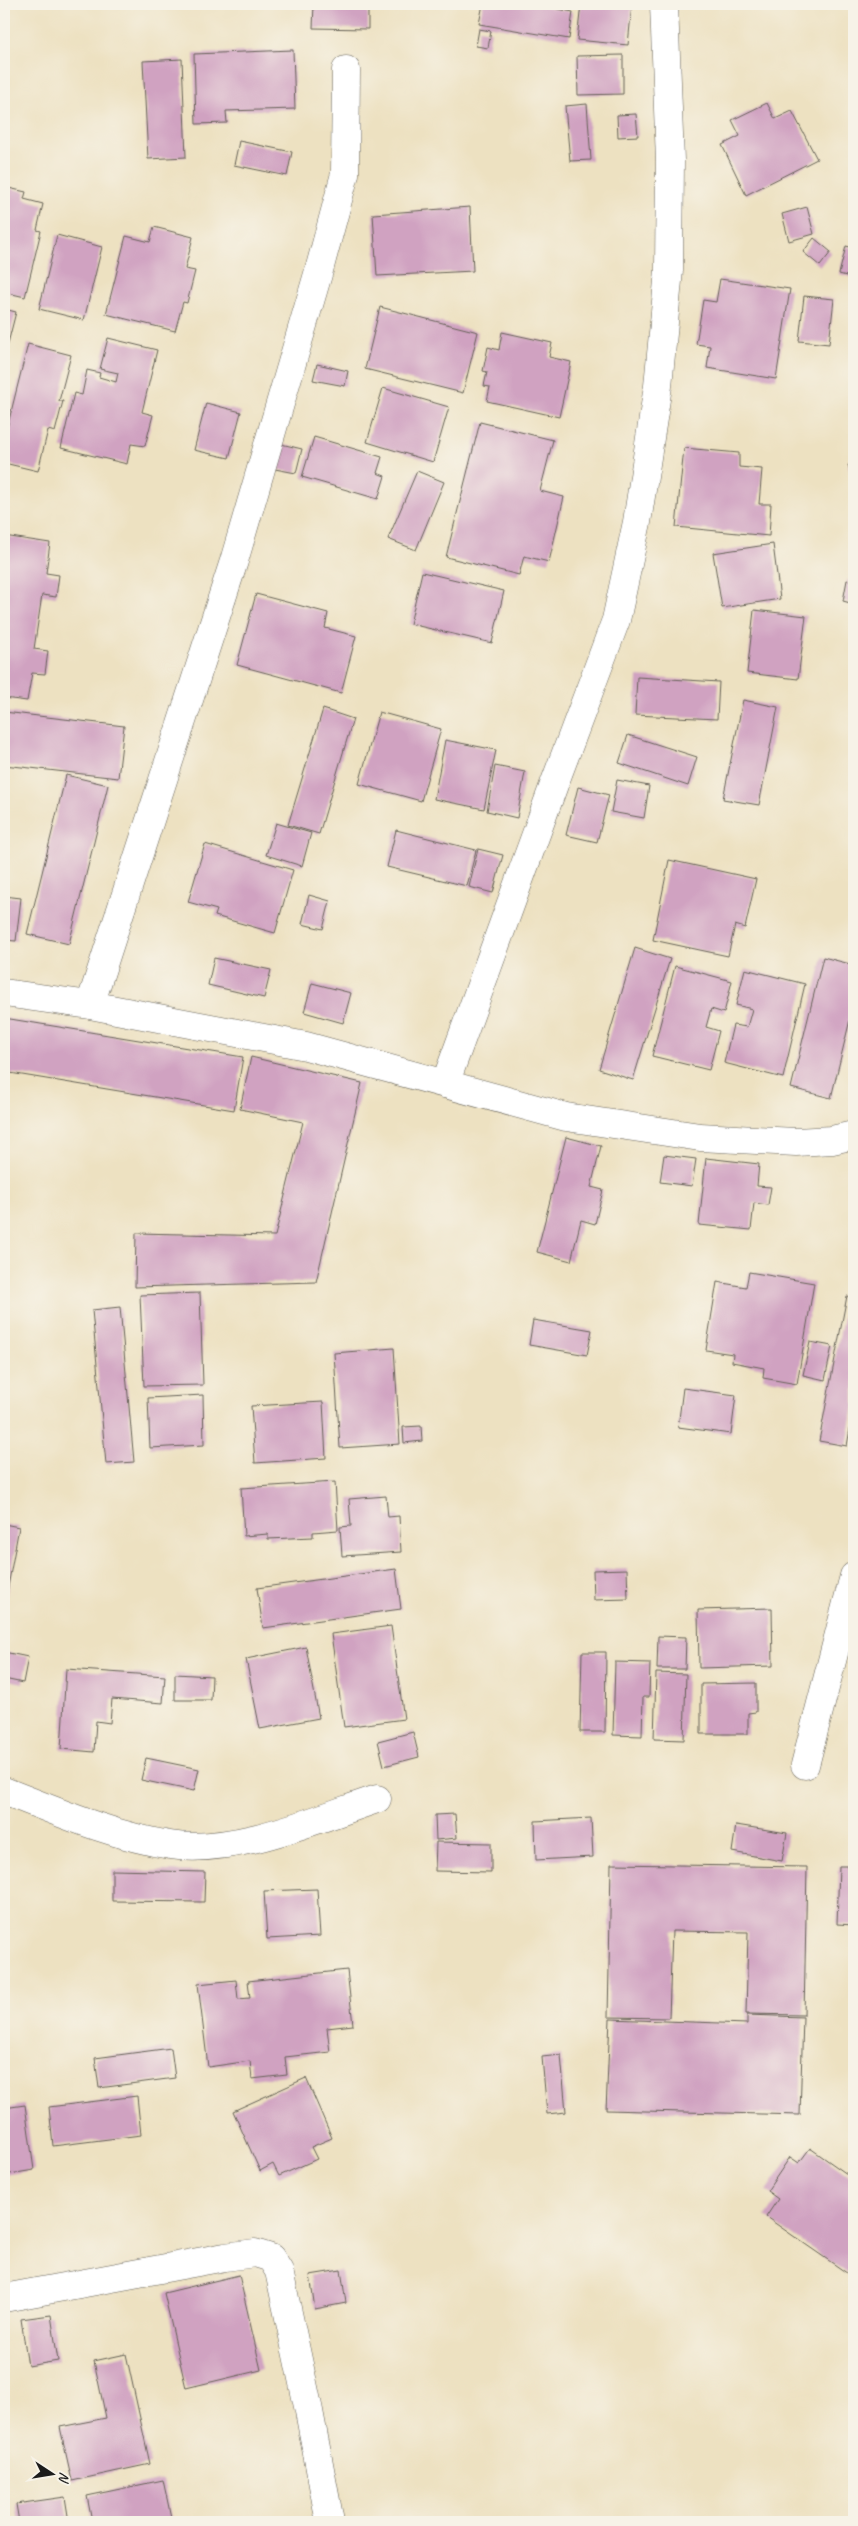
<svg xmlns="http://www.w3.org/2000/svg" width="858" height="2526" viewBox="0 0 858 2526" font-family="Caveat,sans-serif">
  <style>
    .building { fill: #d0a2c1 }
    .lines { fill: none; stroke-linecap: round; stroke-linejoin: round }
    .street-casing { stroke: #656156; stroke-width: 29 }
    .street { stroke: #fff; stroke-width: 28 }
  </style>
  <rect width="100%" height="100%" fill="#f7f3e8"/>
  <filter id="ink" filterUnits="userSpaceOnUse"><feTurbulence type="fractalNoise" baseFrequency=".02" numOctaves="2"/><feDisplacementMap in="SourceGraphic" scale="10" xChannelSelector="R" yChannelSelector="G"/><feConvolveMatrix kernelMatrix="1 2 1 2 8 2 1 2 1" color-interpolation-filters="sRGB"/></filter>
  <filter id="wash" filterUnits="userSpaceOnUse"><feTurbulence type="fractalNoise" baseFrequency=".0096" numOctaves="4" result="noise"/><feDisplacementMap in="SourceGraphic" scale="20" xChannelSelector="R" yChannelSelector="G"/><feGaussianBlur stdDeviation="1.12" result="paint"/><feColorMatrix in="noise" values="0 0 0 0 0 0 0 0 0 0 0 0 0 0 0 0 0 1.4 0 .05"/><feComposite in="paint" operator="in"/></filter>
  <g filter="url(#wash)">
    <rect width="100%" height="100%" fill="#ede1c1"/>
    <g id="blocks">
      <path class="building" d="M314,4h54v25l-55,-1z
        M483,4h51l39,8 -4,27 -90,-15z
        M581,4h51l-4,41 -51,-5z
        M479,29l12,2 -3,17 -12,-2z
        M293,50l2,59 -69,2 1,12 -31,1 -2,-70z
        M623,55v39l-45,1 -1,-39z
        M182,59l4,98 -38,2 -5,-98z
        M767,103l8,16 17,-8 25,48 -71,36 -24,-50 18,-9 -8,-16z
        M587,104l4,56 -21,1 -5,-55z
        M636,114l2,22 -20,1 -1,-22z
        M239,141l53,11 -5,24 -53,-11z
        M4,187l22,5 -2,7 19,5 -6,26 4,1 -16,66 -21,-5z
        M470,207l3,64 -96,5 -4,-62z
        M807,207l7,27 -25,7 -7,-27z
        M154,227l39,10 -8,32 10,2 -8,32 -4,-1 -8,29 -69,-17 20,-78 24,6z
        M57,235l45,12 -18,73 -45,-11z
        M814,238l17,14 -11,14 -17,-14z
        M846,246l8,2v30l-15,-4z
        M720,279l70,10 -14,90 -69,-11 3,-22 -14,-2 7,-44 13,2z
        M804,296l30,3 -5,45 -30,-3z
        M380,307l98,25 -15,61 -98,-24z
        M4,309l12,3 -12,47z
        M502,332l50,11 -3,14 22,5 -12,55 -72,-16 3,-14 -6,-1 3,-14 -4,-1 5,-24 11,3z
        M108,338l49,12 -15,62 11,3 -8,31 -14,-2 -4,20 -66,-16 13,-55 8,2 5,-25 13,3 -1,4 17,5 2,-9 -18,-4z
        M28,344l43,11 -12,46h4l-8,31 -7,-2 -10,41 -34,-8v-23z
        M317,364l31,7 -3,15 -32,-6z
        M383,388l66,19 -16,55 -66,-20z
        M206,403l35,9 -12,46 -35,-8z
        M480,422l73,18 -13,51 24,6 -15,65 -25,-6 -5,19 -73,-18z
        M314,437l68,20 -5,16 8,3 -7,23 -76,-22z
        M281,444l21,5 -6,24 -21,-4z
        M684,448l55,5v14l23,2 -3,35h12l-2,32 -93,-9z
        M854,463v18l-6,-16z
        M417,471l27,11 -28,68 -28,-11z
        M4,536l46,7 -4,30 13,2 -3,22 -14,-2 -8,54 14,2 -3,23 -13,-1 -5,28 -23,-3z
        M773,544l7,55 -58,9 -9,-55z
        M422,572l82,19 -12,52 -82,-19z
        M847,580l7,2v22l-11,-3z
        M256,594l72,19 -3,15 31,8 -15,57 -104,-28z
        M754,610l52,6 -8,63 -51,-6z
        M637,677l82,5 -2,37 -82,-4z
        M743,700l35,7 -19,98 -36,-6z
        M323,709l30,10 -34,115 -31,-9z
        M4,712l120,14 -6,52 -114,-13z
        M379,712l62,17 -20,72 -62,-17z
        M628,735l69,22 -9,29 -69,-23z
        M445,740l51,10 -12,59 -50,-10z
        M495,766l30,6 -8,46 -30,-7z
        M66,775l42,10 -39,159 -42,-10z
        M617,780l32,6 -5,32 -33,-6z
        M578,787l31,8 -12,47 -31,-7z
        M276,823l35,10 -9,33 -36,-11z
        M396,830l80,20 -9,36 -80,-19z
        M205,844l88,26 -18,63 -60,-17 2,-6 -29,-8z
        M478,849l25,6 -10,38 -24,-6z
        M669,860l87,19 -11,49 -10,-3 -7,31 -75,-16z
        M309,895l21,6 -7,28 -21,-5z
        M4,896l17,2 -5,43 -12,-1z
        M635,948l35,11 -37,121 -34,-11z
        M823,957l31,8v38l-23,95 -40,-10z
        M214,958l57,12 -7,28 -56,-13z
        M675,966l57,15 -8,32 -13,-4 -5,18 13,4 -10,39 -57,-14z
        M745,969l60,15 -22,94 -59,-15 9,-38 14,2 5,-18 -16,-4z
        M312,983l39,10 -8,30 -39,-11z
        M4,1018l239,39 -9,53 -230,-38z
        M251,1057l111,26 -46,199 -181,5 1,-54 139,3 28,-114 -63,-13z
        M566,1137l35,9 -10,41 12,3 -8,34 -14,-4 -10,41 -34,-9z
        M664,1155l32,4 -4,27 -32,-4z
        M706,1158l53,6 -2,22 14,1 -3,18 -14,-2 -3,27 -52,-5z
        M749,1272l65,11 -17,101 -34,-6 1,-10 -32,-6 1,-8 -27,-4 11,-68 29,5z
        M200,1293l3,92 -59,1 -4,-91z
        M847,1296l7,1v109l-7,40 -28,-5z
        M120,1307l14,155 -28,2 -14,-154z
        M533,1320l59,10 -5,25 -58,-10z
        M810,1342l22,4 -7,34 -22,-5z
        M394,1348l6,96 -60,4 -6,-95z
        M683,1388l53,7 -5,39 -53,-7z
        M203,1395l1,50 -54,3 -2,-50z
        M323,1402l3,56 -71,5 -4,-57z
        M421,1426l1,15 -18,2 -1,-16z
        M335,1482l3,48 -25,2v5l-45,2v-5l-24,2 -3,-48z
        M386,1496l2,21 11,-1 2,36 -59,4 -2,-29 11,-1 -2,-27z
        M4,1524l15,3 -14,76h-1z
        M396,1569l5,40 -138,19 -6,-40z
        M627,1569l1,30 -34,1 -1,-30z
        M772,1608l1,58 -74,2 -1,-58z
        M391,1626l13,93 -60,8 -13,-93z
        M658,1636l28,1 -1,32h-28z
        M306,1647l13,71 -59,11 -14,-70z
        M4,1652l24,5 -5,26 -19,-4z
        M582,1652h24l-1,80h-25z
        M615,1662l35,1 -1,34h-6l-1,39 -29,-1z
        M66,1669l99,7 -2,27 -51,-4 -2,24 -14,-2 -2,31 -33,-3z
        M656,1673l30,1 -2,66 -30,-1z
        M175,1674l37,2 -1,24h-36z
        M756,1683v29l-8,1v21h-47v-50z
        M413,1732l6,25 -35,9 -6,-25z
        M146,1758l53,11 -5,22 -53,-11z
        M455,1814l2,24 -21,2 -1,-25z
        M591,1818l2,39 -57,3 -1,-39z
        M736,1825l51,8 -5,28 -50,-9z
        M436,1842l55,1v29l-56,-1z
        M611,1864l196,3 -3,148 -58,-1 2,-82 -76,-1 -3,87 -61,-1z
        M839,1866h15v59l-17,-1z
        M112,1870l93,2 -1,30 -92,-1z
        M317,1889l3,47 -53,3 -3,-48z
        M347,1970l6,55 -26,3 3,24 -45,5 2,18 -35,4 -2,-18 -42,6 -10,-83 38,-4 2,19 12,-1 -2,-17z
        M747,2015l56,2 -3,98 -194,-5 4,-91 137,5z
        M171,2048l4,30 -76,10 -4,-30z
        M561,2055l5,57 -19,2 -5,-57z
        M306,2078l26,60 -21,9 6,12 -38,17 -6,-12 -13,7 -27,-60z
        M137,2096l4,39 -88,11 -4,-39z
        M25,2105l9,65 -30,5v-67z
        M810,2148l44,31v99l-88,-61 12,-18 -11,-8 23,-34 9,6z
        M341,2270l5,33 -31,6 -5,-34z
        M239,2275l22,95 -75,18 -22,-95z
        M51,2315l7,46 -30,5 -7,-47z
        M126,2354l24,110 -78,17 -12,-54 46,-9 -12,-57z
        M163,2480l9,42h-80l-5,-26z
        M65,2497l4,25h-50l-3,-18z"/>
    </g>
  </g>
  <g filter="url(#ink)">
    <use href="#blocks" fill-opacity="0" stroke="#656156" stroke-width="1"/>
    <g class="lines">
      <defs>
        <path id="street" d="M4,993l86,12 216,41 260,71 134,20 96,5 36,-2 22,-5
          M90,1005l144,-444 84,-287 27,-100 1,-104
          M445,1084l110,-302 61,-162 21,-98 21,-136 11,-116 1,-109 -6,-157
          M805,1765l49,-189
          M4,1791c54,21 109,45 166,54 65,10 146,-26 207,-46
          M4,2298l221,-41 30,-4 16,5 8,13 30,140 21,111"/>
      </defs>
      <use href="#street" class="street-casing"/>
      <use href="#street" class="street"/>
    </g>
  </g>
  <rect width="858" height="2526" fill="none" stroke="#f7f3e8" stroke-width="20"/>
  <g transform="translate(52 2474) rotate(102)" stroke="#f7f3e8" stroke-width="4" paint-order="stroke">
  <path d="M0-4L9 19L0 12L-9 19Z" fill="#1c1c1c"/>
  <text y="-8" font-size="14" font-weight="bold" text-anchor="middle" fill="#1c1c1c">N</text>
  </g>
</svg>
